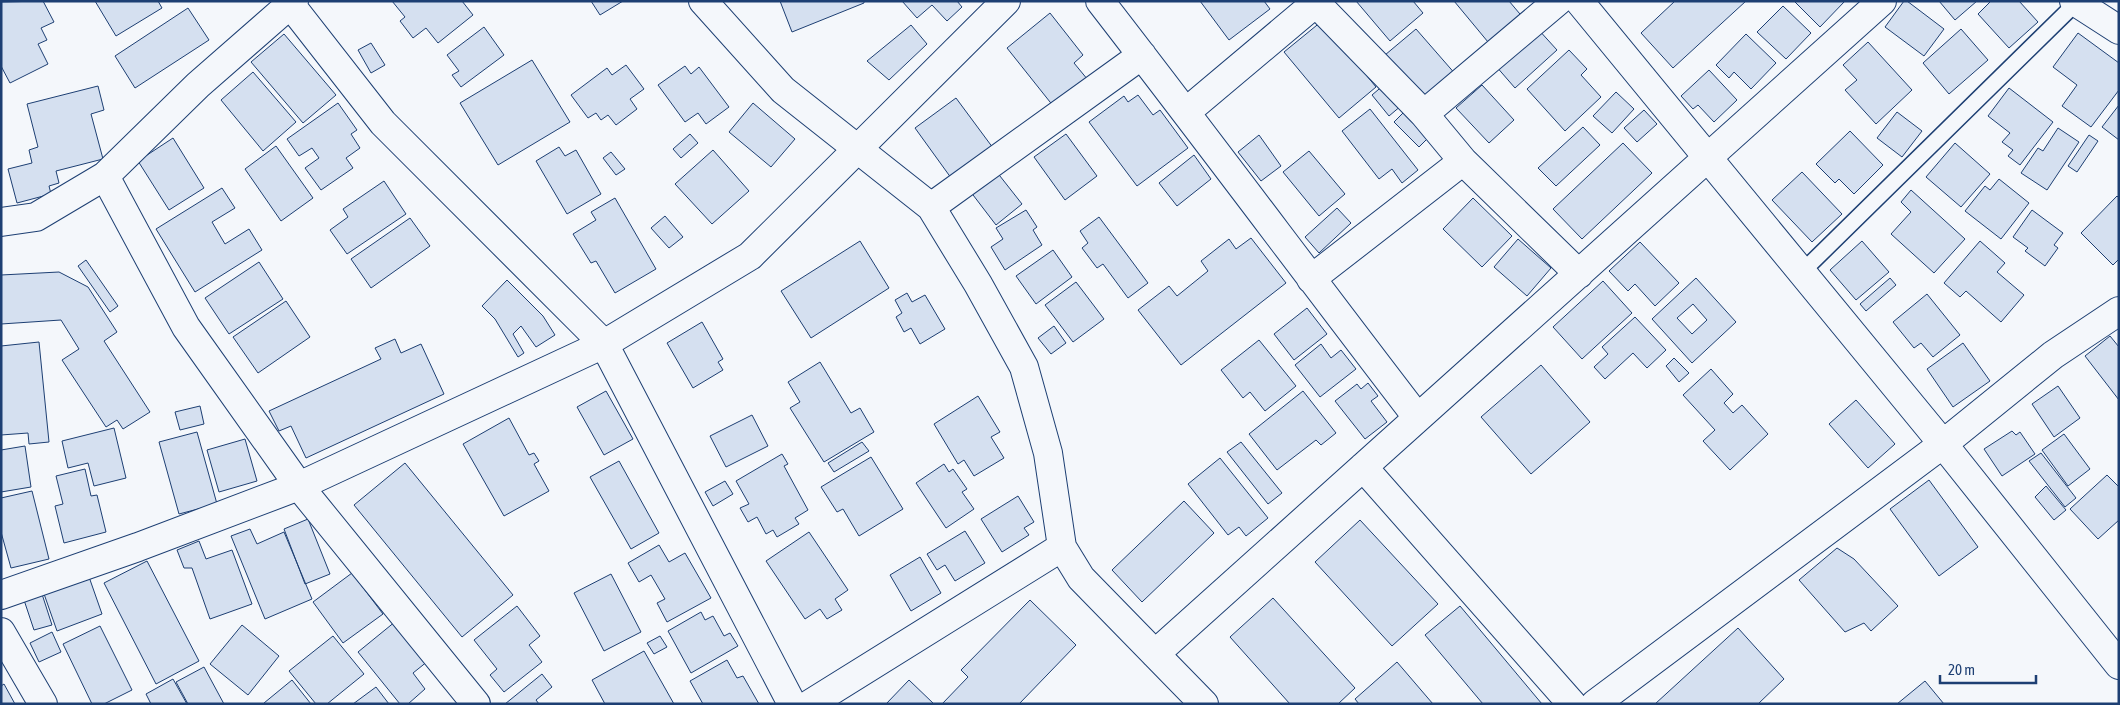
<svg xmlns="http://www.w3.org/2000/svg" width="2120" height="705" viewBox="0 0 2120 705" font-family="'Asap Condensed',sans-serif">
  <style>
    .building { fill: #d5e0f0; stroke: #1d3f73; fill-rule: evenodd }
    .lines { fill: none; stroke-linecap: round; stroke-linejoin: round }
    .service-casing { stroke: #1d3f73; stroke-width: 18 }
    .minor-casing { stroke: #1d3f73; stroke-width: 30 }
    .service { stroke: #f4f7fb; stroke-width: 15 }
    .minor { stroke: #f4f7fb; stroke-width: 28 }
  </style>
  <rect width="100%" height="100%" fill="#f4f7fb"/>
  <path class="building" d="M43,1l11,21 -13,6 6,12 -9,4 10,20 -38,19 -9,-17v-64z
    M95,1h63l4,7 -46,28z
    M392,1h70l11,14 -35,28 -12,-15 -13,10 -13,-17 5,-4z
    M591,1h32l-23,14z
    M780,1h84v2l-72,29z
    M902,1h55l5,6 -15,14 -15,-16 -15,13z
    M1200,1h64l6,8 -41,31z
    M1356,1h57l10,12 -33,28z
    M1454,1h55l16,19 -32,28z
    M1675,1h71l-73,67 -32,-35z
    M1794,1h51l-25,26z
    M1904,1h3l37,28 -20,27 -39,-29z
    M1939,1h38l-22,19z
    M1991,1h28l19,21 -29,26 -31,-34z
    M1783,6l28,27 -25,26 -29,-27z
    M188,8l21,32 -74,48 -20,-32z
    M1050,13l33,42 -9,8 14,17 -34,27 -47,-59z
    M1322,21l54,66 -37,31 -55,-66z
    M911,25l16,19 -38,36 -22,-19z
    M484,27l20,28 -43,32 -9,-12 7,-4 -12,-16z
    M1537,28l20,22 -42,38 -20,-23z
    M1416,29l41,47 -31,27 -41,-48z
    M1961,29l27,31 -39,34 -26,-31z
    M2078,33l41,30v27l-28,37 -29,-21 15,-21 -24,-18z
    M284,34l52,61 -33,28 -52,-61z
    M1746,34l30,29 -25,26 -17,-17 -5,6 -13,-13z
    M1868,42l44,48 -36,34 -31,-34 12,-10 -14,-15z
    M371,43l14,22 -14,8 -13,-23z
    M1569,50l18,19 -6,6 20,22 -36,34 -38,-42z
    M532,60l38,62 -72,43 -38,-62z
    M626,65l18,24 -14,10 7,10 -21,16 -8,-10 -7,5 -5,-7 -8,5 -17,-23 36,-27 5,7z
    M685,66l6,8 8,-7 30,40 -23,17 -8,-11 -13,9 -27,-37z
    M1709,70l28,30 -23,22 -16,-17 -5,4 -12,-13z
    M253,72l43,50 -33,29 -42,-51z
    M1385,84l17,21 -13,11 -17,-21z
    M1482,85l32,35 -25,23 -33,-35z
    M98,86l6,24 -13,4 12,45 -47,12 3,12 -10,3 2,8 -34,9 -9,-34 24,-6 -3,-13 9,-3 -11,-43z
    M2009,88l44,34 -33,43 -12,-9 5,-6 -11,-8 8,-9 -22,-17z
    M1616,92l18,17 -22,24 -19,-17z
    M1138,95l15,20 7,-5 28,38 -51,38 -48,-64 35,-26 4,6z
    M956,98l40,54 -42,30 -39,-54z
    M338,103l19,27 -6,4 9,14 -14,10 7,10 -32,22 -16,-22 14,-10 -7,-10 -13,8 -12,-17z
    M753,103l42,36 -24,28 -42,-35z
    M2119,105v35l-17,-13z
    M1370,109l48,61 -16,13 -10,-14 -13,10 -37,-48z
    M1407,109l26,24 -14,14 -25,-25z
    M1644,110l13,14 -20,18 -13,-14z
    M1897,112l25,19 -20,26 -25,-19z
    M1583,127l17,18 -44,41 -18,-18z
    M2058,128l21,14 -32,48 -26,-17 17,-25 5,3z
    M1850,131l33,34 -29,29 -15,-15 -4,4 -19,-19z
    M690,134l8,9 -17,15 -8,-9z
    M1066,134l31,42 -32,24 -31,-43z
    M1259,135l22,31 -20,15 -23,-29z
    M2089,135l9,6 -21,31 -9,-6z
    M173,138l31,50 -35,22 -31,-49z
    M1623,143l29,30 -70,66 -29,-30z
    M1955,143l35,31 -29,33 -35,-30z
    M276,146l37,52 -32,23 -36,-52z
    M559,147l6,9 11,-6 25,44 -34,20 -31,-53z
    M713,150l36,41 -37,33 -37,-40z
    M1309,151l36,43 -26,22 -36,-44z
    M611,152l14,17 -9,6 -13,-17z
    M1194,155l17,24 -34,27 -18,-23z
    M996,171l26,33 -26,21 -26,-34z
    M1802,172l40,42 -30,28 -40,-42z
    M1999,179l30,24 -28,36 -36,-28 20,-25 5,4z
    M384,181l22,33 -59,40 -17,-24 18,-13 -5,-8z
    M222,188l13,20 -23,14 13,22 24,-15 13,21 -67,42 -39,-63z
    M1911,190l54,49 -31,34 -43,-39 20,-22 -10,-10z
    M2117,196l2,2v61l-6,6 -32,-32z
    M615,198l41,71 -41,24 -19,-32 -5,2 -18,-29 23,-14 -5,-8z
    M1473,198l39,38 -30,31 -39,-38z
    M1337,208l14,15 -32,30 -14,-16z
    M1026,210l11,17 -4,3 9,15 -37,25 -14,-23 12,-8 -7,-11z
    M2032,210l31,23 -9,12 4,3 -13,18 -20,-15 3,-3 -15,-11z
    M665,216l18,21 -14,11 -18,-20z
    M1099,217l49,66 -20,15 -25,-34 -6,4 -15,-20 6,-5 -8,-12z
    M410,218l20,28 -59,42 -20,-29z
    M1251,238l35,45 -105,82 -43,-55 31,-24 8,10 31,-25 -7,-10 28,-22 7,10z
    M1518,239l33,29 -24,28 -33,-29z
    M860,241l29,47 -78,50 -30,-47z
    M1862,241l27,31 -33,28 -26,-30z
    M1980,241l25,22 -8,9 27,23 -23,27 -35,-31 -6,6 -16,-14z
    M1640,242l39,41 -24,23 -20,-22 -7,7 -19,-20z
    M1053,250l19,27 -36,27 -20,-28z
    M86,260l32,46 -8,6 -32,-46z
    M259,262l24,37 -54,35 -24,-36z
    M59,272l29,15 29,45 -13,9 46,71 -27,17 -6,-9 -11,7 -44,-67 17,-11 -18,-29 -60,4v-49z
    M1696,278l40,44 -44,41 -40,-44zM1693,304l14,16 -15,14 -15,-16z
    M1890,278l6,7 -30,26 -6,-7z
    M507,280l36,36 12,19 -19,12 -15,-21 -8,8 11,19 -6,4 -23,-38 -13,-13z
    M1603,281l29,32 -50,46 -29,-32z
    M1076,282l28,37 -31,23 -28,-37z
    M907,293l5,9 13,-7 20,34 -25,15 -9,-16 -7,4 -8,-15 6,-4 -7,-13z
    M1927,294l33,41 -27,22 -12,-14 -7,5 -21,-26z
    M286,301l24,36 -52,36 -25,-36z
    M1307,308l20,26 -33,26 -20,-26z
    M1635,317l31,33 -19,18 -14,-15 -28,26 -11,-12 14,-13 -6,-7z
    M702,322l21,37 -5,3 5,8 -30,18 -26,-45z
    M1054,326l12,17 -15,11 -13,-16z
    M2110,336l9,11v53l-34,-44z
    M395,339l6,14 20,-9 23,50 -138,64 -15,-32 -12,5 -10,-20 112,-52 -6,-11z
    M1259,340l37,46 -31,25 -15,-19 -7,6 -22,-28z
    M39,342l10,100 -20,2 -1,-11 -27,2v-89z
    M1963,343l27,38 -37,26 -26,-38z
    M1321,344l10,14 10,-8 15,19 -36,28 -25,-32z
    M1674,358l15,15 -10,9 -13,-16z
    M820,362l31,51 9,-5 14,24 -50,30 -34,-54 10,-6 -12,-20z
    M1541,365l49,57 -59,52 -50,-57z
    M1711,369l22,25 -9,9 9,10 9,-8 26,29 -38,36 -27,-29 12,-11 -32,-35z
    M1368,383l10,13 -7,5 16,21 -22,17 -30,-38 22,-17 4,5z
    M2058,386l22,32 -26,19 -22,-33z
    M606,391l27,48 -29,16 -27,-48z
    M1303,391l33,42 -15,12 -5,-5 -39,30 -28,-36z
    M978,396l22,36 -9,5 13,21 -30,18 -10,-16 -6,4 -24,-40z
    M1856,400l39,44 -27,24 -39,-44z
    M200,406l4,18 -24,6 -5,-18z
    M752,415l16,31 -42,21 -16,-31z
    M509,418l20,37 5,-2 5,8 -5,3 15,27 -45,25 -41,-72z
    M114,428l12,50 -32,8 -6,-23 -20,5 -6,-27z
    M2012,431l4,4 4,-3 15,22 -33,22 -18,-27z
    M197,432l20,72 -38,10 -20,-72z
    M2064,434l26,35 -22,17 -26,-36z
    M245,439l12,42 -38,11 -12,-42z
    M862,442l7,9 -35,21 -6,-9z
    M1241,442l41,51 -14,11 -41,-52z
    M25,446l6,41 -30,5v-42z
    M2041,453l35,45 -11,9 -36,-46z
    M782,454l6,10 -4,2 24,44 -13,8 4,6 -22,13 -4,-7 -7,4 -9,-17 -9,5 -8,-14 9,-4 -13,-23z
    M871,457l32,52 -44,27 -16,-27 -6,3 -16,-25z
    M1220,458l48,60 -22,18 -7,-9 -11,8 -40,-51z
    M619,461l40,72 -28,16 -41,-72z
    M405,463l108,132 -51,42 -108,-132z
    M944,464l5,8 4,-3 14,20 -5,3 12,17 -28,19 -30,-45z
    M85,469l6,27 6,-1 9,37 -42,11 -9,-37 8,-2 -7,-28z
    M2107,475l12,12v33l-21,19 -28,-30z
    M1929,480l49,67 -39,29 -49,-67z
    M725,481l8,13 -20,12 -8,-14z
    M2046,486l20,24 -12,10 -19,-23z
    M32,491l17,68 -38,9 -10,-36v-34z
    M1018,496l16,26 -10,6 5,7 -27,17 -21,-33z
    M1184,501l30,32 -72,69 -30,-32z
    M308,519l22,55 -25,10 -21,-55z
    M1360,520l78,84 -46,42 -77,-84z
    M250,529l7,15 27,-12 28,67 -47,20 -34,-83z
    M965,531l20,32 -30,18 -10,-16 -8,5 -10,-16z
    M809,532l39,58 -13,9 7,11 -15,9 -7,-10 -15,10 -39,-58z
    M199,541l7,18 26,-9 20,54 -42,15 -18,-51h-8l-7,-18z
    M659,545l10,17 16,-9 26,45 -44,24 -10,-19 8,-4 -14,-24 -12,7 -11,-19z
    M1837,548l17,11 44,47 -27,25 -7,-8 -19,9 -46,-52z
    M920,557l21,36 -30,18 -21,-36z
    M147,561l52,100 -43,23 -52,-101z
    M352,573l31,41 -40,29 -30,-41z
    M88,574l14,40 -45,17 -14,-40z
    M611,574l30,58 -37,19 -30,-58z
    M42,594l10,31 -18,5 -10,-30z
    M1273,598l82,90 -17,16h-48l-60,-67z
    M1030,600l46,45 -57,59h-77l26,-27 -7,-7z
    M517,606l23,30 -11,9 13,17 -38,30 -14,-17 7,-6 -23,-29z
    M1460,606l82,98h-59l-58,-69z
    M701,612l4,8 8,-4 11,20 6,-3 8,13 -47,27 -23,-42z
    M396,621l32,40 -15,12 12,16 -17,15h-8l-42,-52z
    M242,625l37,31 -31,39 -38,-31z
    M100,626l32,64 -28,14h-12l-29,-60z
    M1738,628l46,51 -26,25h-103z
    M52,632l9,20 -22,10 -9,-19z
    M333,636l31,38 -37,30h-11l-27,-33z
    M660,636l7,11 -13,7 -7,-11z
    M644,651l30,53h-69l-13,-24z
    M727,660l10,18 6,-2 16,28h-56l-13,-23z
    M1397,662l36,42h-74l-4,-5z
    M204,667l20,37h-36l-12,-22z
    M542,674l10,13 -16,13 3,4h-34z
    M173,679l14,25h-36l-5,-10z
    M292,680l19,24h-46l-1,-1z
    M909,680l25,24h-48z
    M1925,681l19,23h-47z
    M4,684l11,20h-14v-18z
    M376,687l13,17h-36z"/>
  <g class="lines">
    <defs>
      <path id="service" d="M1801,273l275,-270"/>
      <path id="minor" d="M703,1l80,89 148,117 47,77 46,83 24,86 14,94 19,31 123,126
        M1100,1c107,138 211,278 317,416
        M1579,1l364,443 176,221
        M2074,1l45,29
        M1316,3l108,111 39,47
        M290,4l93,119 221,221 188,360
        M1186,112l132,-111
        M1424,114l134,-113
        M105,176l81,151 113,159 177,218
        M931,207l211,-152
        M1,222l35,-5 69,-41 93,-91 96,-84
        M1311,279l152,-118 116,113
        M1363,467l209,237
        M1,595l137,-48 161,-61 305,-142 146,-88 256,-255
        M1,632l42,72
        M1155,654l727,-653
        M810,704l252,-157
        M1595,704l348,-260 110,-89 66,-44"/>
    </defs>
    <use href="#service" class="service-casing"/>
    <use href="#minor" class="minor-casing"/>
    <use href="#service" class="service"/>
    <use href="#minor" class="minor"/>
  </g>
  <rect width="2120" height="705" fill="none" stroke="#1d3f73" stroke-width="5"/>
  <path d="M1940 675v8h96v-8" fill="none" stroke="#1d3f73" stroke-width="2.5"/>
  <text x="1948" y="675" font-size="15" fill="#1d3f73" stroke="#f4f7fb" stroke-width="4" paint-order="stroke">20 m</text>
</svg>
